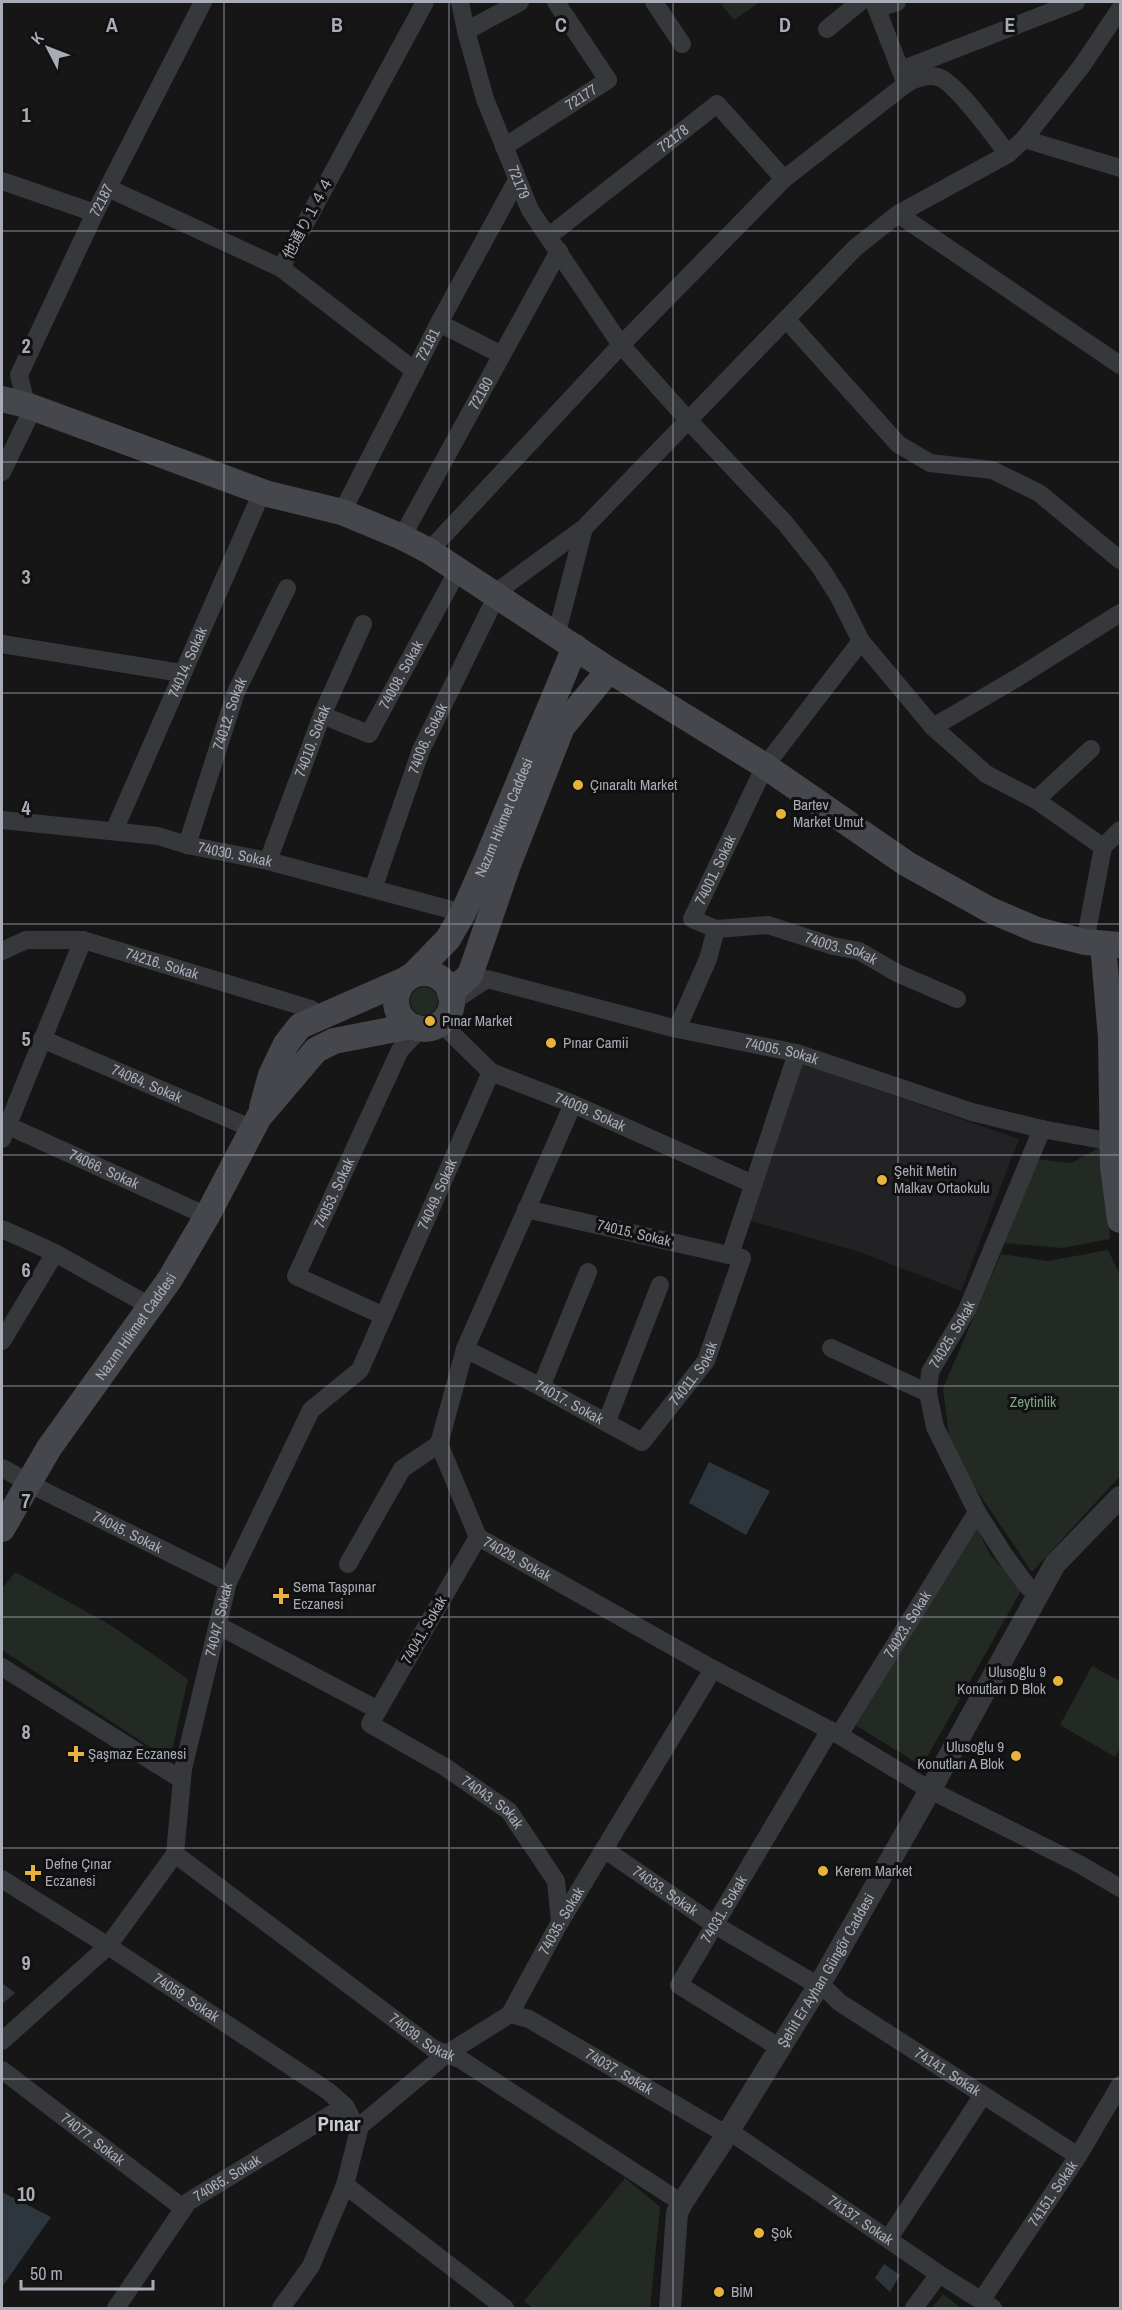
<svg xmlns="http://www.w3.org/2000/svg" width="1122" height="2310" viewBox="0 0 1122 2310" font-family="'Archivo Narrow','Noto Sans SC','Noto Sans JP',sans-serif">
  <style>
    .built { fill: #222224 }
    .green { fill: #222a23 }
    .water { fill: #2e363d }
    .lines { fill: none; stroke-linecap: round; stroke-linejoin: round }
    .minor { stroke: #37383c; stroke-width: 18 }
    .tertiary { stroke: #37383c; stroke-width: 22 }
    .secondary { stroke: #45474c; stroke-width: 26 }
    .grid { fill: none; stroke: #a8acb7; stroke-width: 1.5; stroke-opacity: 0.55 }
    .poi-dot { fill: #e8b33d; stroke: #111112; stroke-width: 2 }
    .labels { text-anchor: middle; stroke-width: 6; stroke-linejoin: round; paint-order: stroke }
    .street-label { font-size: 15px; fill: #a8acb7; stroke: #111112 }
    .poi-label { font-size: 15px; fill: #a8acb7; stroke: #111112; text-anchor: start }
    .park-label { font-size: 15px; fill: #80a183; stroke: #111112 }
    .district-label { font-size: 21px; font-weight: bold; fill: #c9ccd3; stroke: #111112 }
    .grid-label { font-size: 20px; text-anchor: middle; font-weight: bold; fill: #a8acb7; stroke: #111112; stroke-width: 6; stroke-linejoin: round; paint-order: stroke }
  </style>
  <rect width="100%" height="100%" fill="#161617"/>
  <path class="built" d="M803,1064l216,75 -58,152 -104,-40 -109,-31 42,-147z"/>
  <path class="green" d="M719,2h41l-26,18z
    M410 1001a14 14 0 1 1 28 0a14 14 0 1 1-28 0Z
    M1103,1146l7,93 -48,9 -59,-5 32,-84 36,4z
    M1108,1250l12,25v201l-88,96 -81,-120 -8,-64 58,-134 47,7z
    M976,1526l15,30 31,33 -100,177 -67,-41z
    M15,1572l97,54 76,53 -18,81 -168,-110v-61z
    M1092,1666l28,15v67l-5,9 -55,-32z
    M625,2178l35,29 -10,101h-117l-9,-7z
    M943,2294l18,14h-29z"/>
  <path class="water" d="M709,1462l61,29 -24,44 -57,-32z
    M2,1983l13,10 -13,11z
    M2,2192l49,25 -49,70z
    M884,2264l16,11 -10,17 -15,-14z"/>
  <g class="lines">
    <g class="minor">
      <path id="s1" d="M460,2l6,29 19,68 45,111 91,135 68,76 96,102 35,44 19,30 22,44 72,86 53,47 50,26 67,47 -18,95"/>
      <path d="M654,2l28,42"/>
      <path d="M874,2l32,82c10,-6 20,-10 32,-7 19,6 56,60 70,77"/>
      <path d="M877,9l20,-7"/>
      <path d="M827,29l33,-27"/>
      <path d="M466,31l54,-29"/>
      <path d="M901,70l175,-68"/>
      <path d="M1024,139l96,29"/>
      <path id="s2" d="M504,147l104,-67 -52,-78"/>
      <path d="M2,181l93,32"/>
      <path d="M108,188l173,80 144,-266"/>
      <path d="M898,214l222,151"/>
      <path id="s3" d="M549,236l168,-132 67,75"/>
      <path d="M281,268l134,103"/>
      <path d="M786,319l112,125 32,19 62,7 47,23 81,67"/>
      <path d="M439,323l63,32"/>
      <path id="s4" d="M26,405l-7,-30 76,-162 108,-211"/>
      <path d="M2,472l31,-64"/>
      <path id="s5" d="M342,512l97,-189 78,-143"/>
      <path id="s6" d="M402,537l157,-286"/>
      <path d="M429,551l192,-206 163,-166 122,-95"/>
      <path d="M495,593l89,-65 271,-280 43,-34 110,-60 16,-15 57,-72 39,-58"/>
      <path d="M556,636l28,-108"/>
      <path d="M2,644l179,29"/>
      <path id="s7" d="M322,715l47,19 89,-164"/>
      <path d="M933,727l84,-49 103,-65"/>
      <path d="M1036,800l55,-51"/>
      <path id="s8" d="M2,820l156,16 29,9 81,16 195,52"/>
      <path id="s9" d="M114,831l148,-339"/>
      <path id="s10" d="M187,845l49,-153 51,-104"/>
      <path d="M1103,847l17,-17"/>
      <path id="s11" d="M268,861l54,-146 41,-91"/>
      <path id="s12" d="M373,889l48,-139 76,-155"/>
      <path id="s13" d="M716,929l52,-4 65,21 26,5 38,22 60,26"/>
      <path id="s14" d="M2,951l24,-11h57l228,69 6,10"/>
      <path id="s15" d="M458,998l29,-19 190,50 120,24 175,59 70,17 71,13"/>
      <path id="s16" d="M441,1023l50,49 82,32 180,80"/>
      <path id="s17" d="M677,1029l31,-70 8,-30 -24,-10 73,-153 96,-125"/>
      <path id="s18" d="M42,1039l211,90"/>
      <path id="s19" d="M573,1104l-108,245 -26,95 39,93 235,132 126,66 91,55 151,75 39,23"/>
      <path id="s20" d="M2,1123l205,93"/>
      <path d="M2,1139l81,-199"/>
      <path d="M2,1229l53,24 95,53"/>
      <path d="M730,1255l67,-202"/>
      <path id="s21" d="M384,1316l-88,-40 104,-226 20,-21"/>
      <path d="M2,1341l53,-88"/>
      <path d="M831,1348l97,45"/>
      <path id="s22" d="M465,1349l76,38 101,55 64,-81 36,-103 -216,-49"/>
      <path d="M541,1387l47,-115"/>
      <path d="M607,1421l53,-136"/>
      <path id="s23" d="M2,1468l42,23 184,91"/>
      <path id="s24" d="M478,1537l-108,187 75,43 64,44 47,70 4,41"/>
      <path d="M348,1564l54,-95 37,-25"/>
      <path id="s25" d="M1038,1594l-10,-7 -23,-31 -28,-44 -42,-85 -7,-34 2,-21 37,-62 75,-181"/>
      <path d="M219,1626l159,84"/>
      <path d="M2,1667l180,113"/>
      <path id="s26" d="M839,1735l138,-223"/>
      <path id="s27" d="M604,1849l111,76 114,67 10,10 239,154"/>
      <path id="s28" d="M175,1854l259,195 26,10 222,144"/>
      <path id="s29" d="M2,1879l106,67 220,145 17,15 8,15 7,5"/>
      <path id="s30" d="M510,2014l19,5 188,110 21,8 201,137 54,34"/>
      <path id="s31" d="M2,2041l106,-95 67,-92 8,-85 45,-187 83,-172 49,-40 131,-298"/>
      <path id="s32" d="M780,2048l-101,-63 151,-255"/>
      <path id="s33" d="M2,2070l181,138"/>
      <path id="s34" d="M360,2126l85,-71 65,-41 50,-92 153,-253"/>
      <path d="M345,2185l160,123"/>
      <path d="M889,2238l94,-143"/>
      <path id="s35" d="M981,2301l97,-145 42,-71"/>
      <path id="s36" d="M116,2308l72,-106 157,-96"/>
      <path d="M281,2308l30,-42 34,-81 15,-59"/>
      <path d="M914,2308l25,-34"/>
    </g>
    <path class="tertiary" id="s37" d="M670,2308l7,-95 5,-10 40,-61 103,-167 112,-197 118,-214 65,-67"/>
    <g class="secondary">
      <path d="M2,399l24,6 242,89 74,18 60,25 27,14 180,119 156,96 142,98 83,46 47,20 48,12 35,3"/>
      <path d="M1103,944l8,94 2,128 7,54"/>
      <circle cx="424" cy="1001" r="28"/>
      <path id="s38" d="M413,975l35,-36 15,-26 24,-54 88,-212"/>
      <path d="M450,993l20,-18 38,-110 54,-138 47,-57"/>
      <path d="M262,1108l9,-33 15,-31 14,-18 105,-46"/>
      <path id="s39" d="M2,1529l47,-81 121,-169 37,-63 52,-99 57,-67 18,-9 77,-15"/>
    </g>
  </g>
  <path class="grid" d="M224,2v2306M449,2v2306M673,2v2306M898,2v2306M2,231h1118M2,462h1118M2,693h1118M2,924h1118M2,1155h1118M2,1386h1118M2,1617h1118M2,1848h1118M2,2079h1118"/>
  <g class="poi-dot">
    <circle cx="578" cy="785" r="6"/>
    <circle cx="781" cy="814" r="6"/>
    <circle cx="430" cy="1021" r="6"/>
    <circle cx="551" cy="1043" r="6"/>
    <circle cx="882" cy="1180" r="6"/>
    <path d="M278 1587h6v6h6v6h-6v6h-6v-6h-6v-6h6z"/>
    <circle cx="1058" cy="1681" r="6"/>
    <path d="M73 1745h6v6h6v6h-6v6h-6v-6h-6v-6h6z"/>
    <circle cx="1016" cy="1756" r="6"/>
    <circle cx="823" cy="1871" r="6"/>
    <path d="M30 1864h6v6h6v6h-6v6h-6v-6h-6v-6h6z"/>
    <circle cx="759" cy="2233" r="6"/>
    <circle cx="719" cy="2292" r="6"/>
  </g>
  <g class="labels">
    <g class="street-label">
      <text dy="5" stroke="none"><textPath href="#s2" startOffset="92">72177</textPath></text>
      <text dy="5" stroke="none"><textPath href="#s3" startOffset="158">72178</textPath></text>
      <text dy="5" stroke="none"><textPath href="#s1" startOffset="190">72179</textPath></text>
      <text dy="5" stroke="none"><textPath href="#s4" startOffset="224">72187</textPath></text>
      <text transform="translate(308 218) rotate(-62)" y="5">他通り１４４</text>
      <text dy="5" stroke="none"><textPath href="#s5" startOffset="188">72181</textPath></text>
      <text dy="5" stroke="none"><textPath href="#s6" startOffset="164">72180</textPath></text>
      <text dy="5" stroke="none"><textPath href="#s9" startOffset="184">74014. Sokak</textPath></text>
      <text dy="5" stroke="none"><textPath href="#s7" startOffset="118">74008. Sokak</textPath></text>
      <text dy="5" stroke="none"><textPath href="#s10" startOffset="138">74012. Sokak</textPath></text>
      <text dy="5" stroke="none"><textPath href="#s12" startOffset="160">74006. Sokak</textPath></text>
      <text dy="5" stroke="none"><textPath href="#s11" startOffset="128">74010. Sokak</textPath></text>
      <text dy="5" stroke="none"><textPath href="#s38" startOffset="184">Nazım Hikmet Caddesi</textPath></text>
      <text dy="5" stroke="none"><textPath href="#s8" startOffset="236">74030. Sokak</textPath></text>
      <text dy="5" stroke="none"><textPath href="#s17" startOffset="188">74001. Sokak</textPath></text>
      <text dy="5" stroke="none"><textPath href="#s13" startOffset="129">74003. Sokak</textPath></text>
      <text dy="5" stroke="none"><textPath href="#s14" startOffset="166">74216. Sokak</textPath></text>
      <text dy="5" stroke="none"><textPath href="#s15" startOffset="338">74005. Sokak</textPath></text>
      <text dy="5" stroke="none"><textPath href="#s18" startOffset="114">74064. Sokak</textPath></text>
      <text dy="5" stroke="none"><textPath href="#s16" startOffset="177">74009. Sokak</textPath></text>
      <text dy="5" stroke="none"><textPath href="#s20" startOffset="112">74066. Sokak</textPath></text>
      <text dy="5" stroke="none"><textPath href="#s21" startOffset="188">74053. Sokak</textPath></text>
      <text dy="5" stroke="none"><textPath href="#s31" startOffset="980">74049. Sokak</textPath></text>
      <text transform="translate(634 1233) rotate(13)" y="5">74015. Sokak</text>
      <text dy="5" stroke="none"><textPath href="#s39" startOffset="243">Nazım Hikmet Caddesi</textPath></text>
      <text dy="5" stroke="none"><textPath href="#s25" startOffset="297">74025. Sokak</textPath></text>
      <text dy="5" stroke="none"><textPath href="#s22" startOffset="286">74011. Sokak</textPath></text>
      <text dy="5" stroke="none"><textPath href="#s22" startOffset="117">74017. Sokak</textPath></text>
      <text dy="5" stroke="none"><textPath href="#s23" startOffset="141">74045. Sokak</textPath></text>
      <text dy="5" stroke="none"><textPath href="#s19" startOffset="512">74029. Sokak</textPath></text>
      <text dy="5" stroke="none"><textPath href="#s31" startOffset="495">74047. Sokak</textPath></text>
      <text dy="5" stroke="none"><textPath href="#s26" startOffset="130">74023. Sokak</textPath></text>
      <text transform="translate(424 1630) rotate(-60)" y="5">74041. Sokak</text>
      <text dy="5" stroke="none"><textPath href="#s24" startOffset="362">74043. Sokak</textPath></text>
      <text dy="5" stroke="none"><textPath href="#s27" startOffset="74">74033. Sokak</textPath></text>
      <text dy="5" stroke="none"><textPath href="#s32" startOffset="207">74031. Sokak</textPath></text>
      <text dy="5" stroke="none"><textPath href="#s34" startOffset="294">74035. Sokak</textPath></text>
      <text dy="5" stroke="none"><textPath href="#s37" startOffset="380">Şehit Er Ayhan Güngör Caddesi</textPath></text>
      <text dy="5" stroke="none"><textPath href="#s29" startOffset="219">74059. Sokak</textPath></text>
      <text dy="5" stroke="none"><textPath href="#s28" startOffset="308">74039. Sokak</textPath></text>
      <text dy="5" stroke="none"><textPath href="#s30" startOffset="124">74037. Sokak</textPath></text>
      <text dy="5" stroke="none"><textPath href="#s27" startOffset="410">74141. Sokak</textPath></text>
      <text dy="5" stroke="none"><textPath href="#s33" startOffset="114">74077. Sokak</textPath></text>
      <text dy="5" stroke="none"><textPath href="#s36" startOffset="174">74065. Sokak</textPath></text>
      <text dy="5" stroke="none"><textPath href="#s35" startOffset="129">74151. Sokak</textPath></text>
      <text dy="5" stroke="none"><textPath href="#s30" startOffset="408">74137. Sokak</textPath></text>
    </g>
    <g class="poi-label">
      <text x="590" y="790">Çınaraltı Market</text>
      <text x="793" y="810">Bartev<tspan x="793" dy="17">Market Umut</tspan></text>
      <text x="442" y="1026">Pınar Market</text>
      <text x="563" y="1048">Pınar Camii</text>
      <text x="894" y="1176">Şehit Metin<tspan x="894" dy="17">Malkav Ortaokulu</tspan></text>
      <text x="293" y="1592">Sema Taşpınar<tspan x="293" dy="17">Eczanesi</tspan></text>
      <text x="1046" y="1677" text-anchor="end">Ulusoğlu 9<tspan x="1046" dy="17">Konutları D Blok</tspan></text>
      <text x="1004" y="1752" text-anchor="end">Ulusoğlu 9<tspan x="1004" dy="17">Konutları A Blok</tspan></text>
      <text x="88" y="1759">Şaşmaz Eczanesi</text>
      <text x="45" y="1869">Defne Çınar<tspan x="45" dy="17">Eczanesi</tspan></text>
      <text x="835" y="1876">Kerem Market</text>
      <text x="771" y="2238">Şok</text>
      <text x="731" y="2297">BİM</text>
    </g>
    <g class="park-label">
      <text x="1033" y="1407">Zeytinlik</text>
    </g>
    <g class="district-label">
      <text x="339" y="2131">Pınar</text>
    </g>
  </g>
  <g class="grid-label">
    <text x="112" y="32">A</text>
    <text x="337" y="32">B</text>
    <text x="561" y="32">C</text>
    <text x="785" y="32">D</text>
    <text x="1010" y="32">E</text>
    <text x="26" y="122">1</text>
    <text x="26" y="353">2</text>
    <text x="26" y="584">3</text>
    <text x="26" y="815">4</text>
    <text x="26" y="1046">5</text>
    <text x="26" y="1277">6</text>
    <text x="26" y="1508">7</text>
    <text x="26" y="1739">8</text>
    <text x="26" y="1970">9</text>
    <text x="26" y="2201">10</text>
  </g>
  <rect width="1122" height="2310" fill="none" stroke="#a8acb7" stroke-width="6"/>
  <g transform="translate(48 48) rotate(312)" stroke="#111112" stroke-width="4.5" paint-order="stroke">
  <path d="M0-4.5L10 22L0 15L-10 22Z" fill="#a8acb7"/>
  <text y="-9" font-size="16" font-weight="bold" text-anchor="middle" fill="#a8acb7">K</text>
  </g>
  <path d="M21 2280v9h132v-9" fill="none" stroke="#a8acb7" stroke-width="3"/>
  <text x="30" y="2280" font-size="18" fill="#a8acb7" stroke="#111112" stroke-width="4.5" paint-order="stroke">50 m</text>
</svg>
